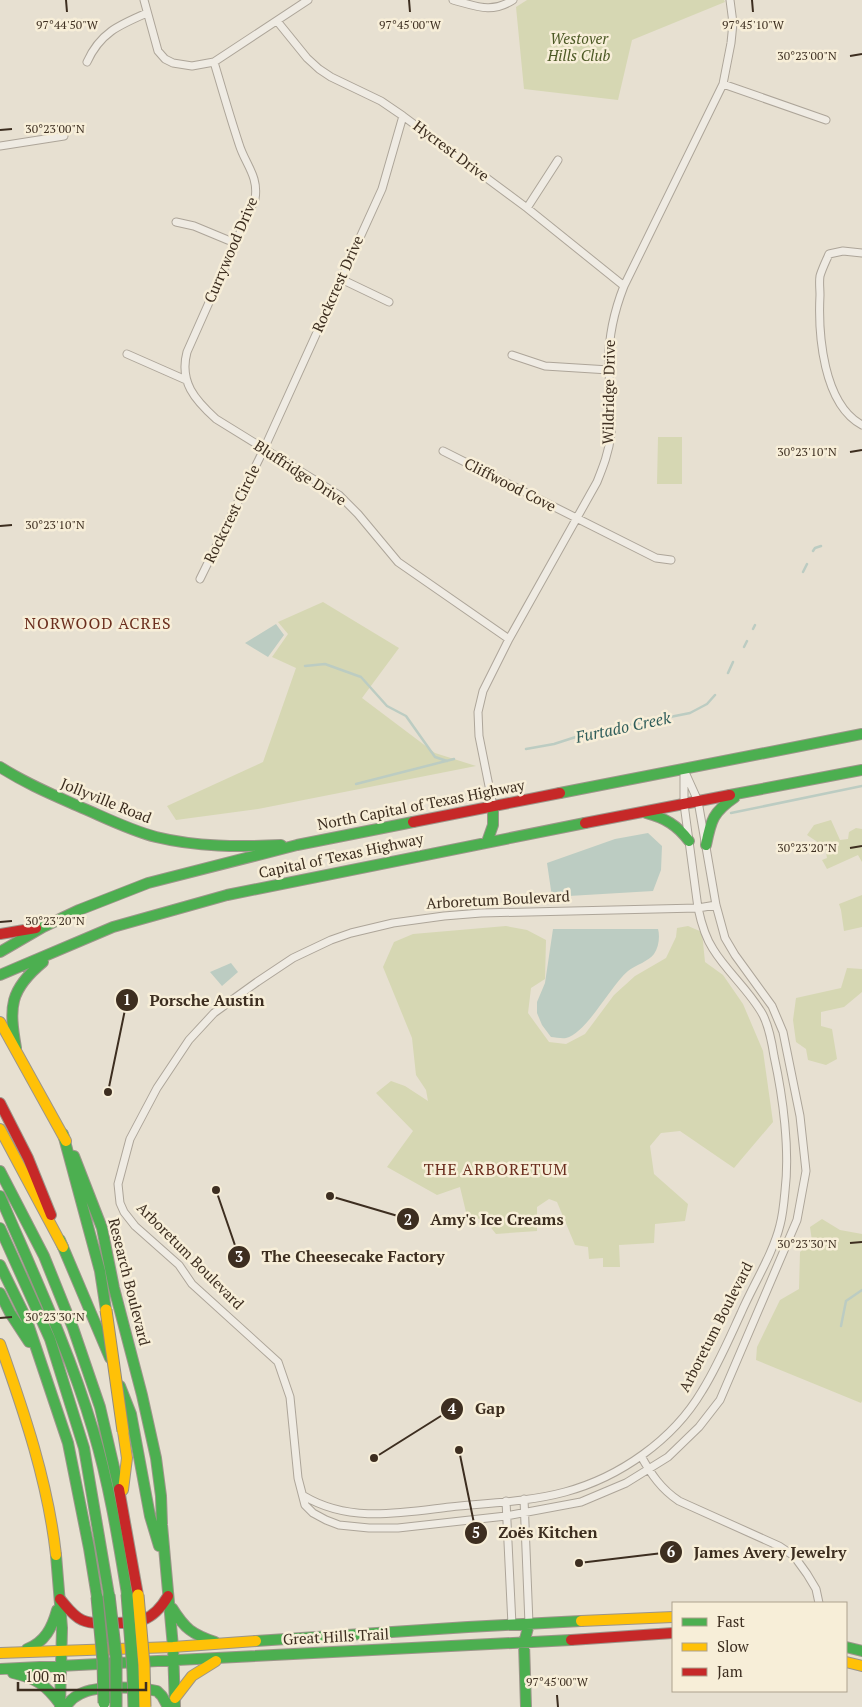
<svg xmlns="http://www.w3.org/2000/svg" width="862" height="1707" viewBox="0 0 862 1707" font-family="'PT Serif',serif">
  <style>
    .green { fill: #d6d7b3 }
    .water { fill: #bcccc2 }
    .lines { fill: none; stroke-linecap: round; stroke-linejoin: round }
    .stream { stroke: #bcccc2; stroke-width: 2.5 }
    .street-casing { stroke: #ada599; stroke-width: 9 }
    .fast-casing { stroke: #9c958a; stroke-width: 12 }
    .slow-casing { stroke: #9c958a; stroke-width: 12 }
    .jam-casing { stroke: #9c958a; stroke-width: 12 }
    .street { stroke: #efebe3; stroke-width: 7 }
    .fast { stroke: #4caf50; stroke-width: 10 }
    .slow { stroke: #ffc107; stroke-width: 10 }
    .jam { stroke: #c62828; stroke-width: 10 }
    .fast-bridge-casing { stroke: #928b80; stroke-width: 13; stroke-linecap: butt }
    .slow-bridge-casing { stroke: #928b80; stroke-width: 13; stroke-linecap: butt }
    .fast-bridge { stroke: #4caf50; stroke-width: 11 }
    .slow-bridge { stroke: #ffc107; stroke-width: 11 }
    .ticks { fill: none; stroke: #3d2e20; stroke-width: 2 }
    .labels { text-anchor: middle; stroke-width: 5; stroke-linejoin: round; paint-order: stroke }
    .park-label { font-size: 15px; font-style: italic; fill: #4d5a26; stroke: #f7eed8 }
    .street-label { font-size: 15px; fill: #3d2e20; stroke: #f7eed8 }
    .neighbourhood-label { font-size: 16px; letter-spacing: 1px; fill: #6b2e1e; stroke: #f7eed8 }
    .water-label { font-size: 16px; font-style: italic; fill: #2f5d5a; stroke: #f7eed8 }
    .ticks-label { font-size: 12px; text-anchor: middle; fill: #3d2e20; stroke: #f7eed8; stroke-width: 5; stroke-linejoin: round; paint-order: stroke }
    .leader { fill: none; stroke: #3d2e20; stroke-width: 2 }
    .callout-dot { fill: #3d2e20; stroke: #f7eed8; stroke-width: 2 }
    .mark-label { font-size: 15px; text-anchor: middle; font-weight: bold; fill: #fff }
    .callout-label { font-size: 16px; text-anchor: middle; font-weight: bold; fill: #3d2e20; stroke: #f7eed8; stroke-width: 5; stroke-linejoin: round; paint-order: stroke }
  </style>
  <rect width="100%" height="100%" fill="#e7e0d1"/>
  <path class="green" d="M527,0h197l1,2 -93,38 -14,60 -94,-11 -8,-82z
    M658,437h24v47h-25z
    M323,602l76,46 -37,50 73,55 41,13 -218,43 -82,11 -9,-14 96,-44 33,-94 -24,-11 16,-23 -10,-12z
    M831,820l9,20 8,-1 1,-7 7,-4 6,1v33l-4,-7 -31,14 -5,-9 5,-2 -2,-11 -18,-12 7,-10z
    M862,895v32l-18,4 -3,-21 -2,-6z
    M506,926l21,4 19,10 -1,39 -14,9 -3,25 21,29 17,2 19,-10 29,-39 21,-19 31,-18 10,-21 1,-9 11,-2 14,6 3,30 18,13 20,29 20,47 10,71 -39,46 -54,-37 -19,2 -11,13 4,28 34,30 -3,17 -30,3 -1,19 -35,2 1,22h-17v-9l-14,1 -1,-12 -13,-2 -18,-43 -8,-3 -12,8v24l-41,3 -8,-10 -22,-12 -6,-25 -23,8 -50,-28 26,-36 -37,-38 15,-12 14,5 23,15 -2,-11 -10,-15 -4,-37 -29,-71 11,-25 19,-8z
    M847,968l15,1v23l-18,15 -23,5v14l11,3 5,30 -11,6 -18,-5 -2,-11 -10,-7 -3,-22 3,-22 45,-10z
    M822,1219l18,11 22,4v167l-1,2 -105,-43 1,-13 23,-47 19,-11 1,-37 12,-11 -2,-14z"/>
  <path class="water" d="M276,624l8,11 -16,22 -23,-14z
    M648,833l14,13 -1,24 -8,21 -101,6 -5,-34 68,-24z
    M553,929h105c2,7 1,18 -4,25 -5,7 -18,11 -26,17 -18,15 -41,62 -62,67 -4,1 -11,-1 -15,-1l-9,-12 -5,-12v-11l8,-19z
    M231,963l7,9 -16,14 -12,-14z"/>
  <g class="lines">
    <path class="stream" d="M813,551l2,-3 6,-2
      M803,572l4,-8
      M753,629l2,-4
      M744,647l3,-6
      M305,666l20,-2 36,13 26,29 19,10 29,41 12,4
      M728,673l5,-11
      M526,749l28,-5 31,-10 105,-21 17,-9 8,-9
      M356,784l98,-25
      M731,813l131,-27
      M841,1326l5,-25 16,-11"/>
    <defs>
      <path id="street" d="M144,0l14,51 7,8 8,4 19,3 22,-4 94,-62
        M453,0c23,6 38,14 60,0
        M277,21l30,37 12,11 12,8 50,24 22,15 124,92 97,78
        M87,62c13,-29 32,-37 60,-49
        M214,62c8,27 16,55 25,82 6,20 20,32 16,55l-68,153c-8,30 8,48 29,67l123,76 19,19 40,48 111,77
        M723,84l103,36
        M0,146l64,-10
        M527,208l31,-48
        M176,222l18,4 41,17
        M862,253l-19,-2 -14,3c-3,7 -7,15 -9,22 -1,6 0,13 0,19 -2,39 3,109 42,130
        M341,279l48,23
        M127,354l59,26
        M512,355l33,11 64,4
        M443,451l213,107 15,2
        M200,579l64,-130 118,-260 21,-73
        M684,770l14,31 18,104 9,33 10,17 37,51 11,26 17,84 6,55 -9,49 -77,180 -21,27 -31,30 -42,26 -45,19 -75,14 -108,12h-29l-30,-3 -13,-5 -13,-7 -8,-8 -7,-27 -8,-81 -12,-35 -86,-78 -13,-19 -44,-39 -11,-14 -4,-9 -2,-19 12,-45 27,-51 32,-48 25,-27 43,-31 36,-24 38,-18 20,-7 42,-10 51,-7 37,-3 217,-5 18,-3
        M493,806l-14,-70 -1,-24 5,-21 26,-52 88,-157c6,-15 12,-30 14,-48 2,-20 -1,-41 -2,-61 -2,-31 4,-59 15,-87l99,-202 8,-41 2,-20 -3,-23
        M641,1456c10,18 20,33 38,45l100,45 15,10 13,18 9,15 3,14
        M304,1496c45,27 96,17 146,11 38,-4 78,-5 115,-15 55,-15 108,-52 137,-101 15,-24 27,-52 39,-78 12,-28 32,-59 39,-88 3,-11 4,-23 5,-34 5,-41 -2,-94 -11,-135 -2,-13 -5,-29 -11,-41 -13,-24 -36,-43 -50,-66 -8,-12 -12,-27 -15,-41l-14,-104v-31
        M524,1499l5,125
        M506,1501l6,124"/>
      <path id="fast" d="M0,767c25,16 51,27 78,39 26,11 51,24 78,31 41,10 83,10 125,8
        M560,793l302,-59
        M730,795l132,-25
        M646,813c19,5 31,12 43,28
        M487,842l6,-17v-19
        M706,845c5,-25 7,-33 29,-48
        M0,952l43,-25 36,-17 69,-27 149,-38 116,-23
        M0,975l113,-48 114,-32 358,-72
        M16,1048c-7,-41 -7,-58 27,-86
        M63,1134l37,137 6,39
        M74,1156l28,72 12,60 28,107 14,63 5,38 1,29 11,122 2,60
        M0,1171l44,85 29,72 27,79 19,82
        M0,1196c33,77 69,153 93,234 16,53 25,109 34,164
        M0,1228l50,111 34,109 25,147
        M60,1240l50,118
        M0,1265l26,53 42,125 21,105 8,49
        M0,1293l10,20 19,29
        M120,1386l11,28 19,102 9,30
        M56,1555l6,73 -2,79
        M172,1608c13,21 20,26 43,34
        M256,1641l212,-14 113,-6
        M846,1647l16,4
        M27,1649c18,-7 25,-21 30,-39
        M0,1669l571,-29
        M13,1673c23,5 33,12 47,31
        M66,1707c3,-6 8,-10 14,-13 17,-9 58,-7 77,-3l5,5 6,11
        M526,1707l-2,-64 5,-19"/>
      <path id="slow" d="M0,1022l66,119
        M0,1129l63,118
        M0,1344c24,68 48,138 56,211
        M123,1431l4,27 -4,32
        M581,1621l92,-4
        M0,1653l173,-6 83,-6
        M846,1662l16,4
        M175,1698l17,-22 24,-15"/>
      <path id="jam" d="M413,822l147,-29
        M585,823l145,-28
        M0,934l36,-6
        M0,1103l28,55 23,57
        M119,1489l19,106
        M60,1599c7,8 13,17 22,21 8,4 15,3 23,3 30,0 46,2 63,-27
        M571,1640l102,-7"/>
    </defs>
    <use href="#street" class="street-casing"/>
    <use href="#fast" class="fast-casing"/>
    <use href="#slow" class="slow-casing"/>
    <use href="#jam" class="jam-casing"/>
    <use href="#street" class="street"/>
    <use href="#fast" class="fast"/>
    <use href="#slow" class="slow"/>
    <use href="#jam" class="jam"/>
    <defs>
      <path id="fast-bridge" d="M127,1594l6,77 1,36
        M109,1595l7,62v50
        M97,1597l6,64 1,42"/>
      <path id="slow-bridge" d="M106,1310l17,121
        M138,1595l6,70 1,42"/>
    </defs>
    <use href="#fast-bridge" class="fast-bridge-casing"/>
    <use href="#slow-bridge" class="slow-bridge-casing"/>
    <use href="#fast-bridge" class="fast-bridge"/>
    <use href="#slow-bridge" class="slow-bridge"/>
  </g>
  <path class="ticks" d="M66,0l1,12M409,0l1,12M752,0l1,12M850,56l12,-2M0,130l12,-1M850,452l12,-2M0,526l12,-1M850,848l12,-2M0,922l12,-1M850,1243l12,-1M0,1318l12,-1M557,1695l1,12"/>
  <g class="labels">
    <g class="park-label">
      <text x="579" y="44">Westover<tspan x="579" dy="17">Hills Club</tspan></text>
    </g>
    <g class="street-label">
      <text transform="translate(451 151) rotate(37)" y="5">Hycrest Drive</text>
      <text transform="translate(231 250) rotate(-67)" y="5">Currywood Drive</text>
      <text transform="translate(338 284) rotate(-66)" y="5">Rockcrest Drive</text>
      <text transform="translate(609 392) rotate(-89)" y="5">Wildridge Drive</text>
      <text transform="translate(300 473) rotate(33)" y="5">Bluffridge Drive</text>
      <text transform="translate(510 485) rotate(27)" y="5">Cliffwood Cove</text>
      <text transform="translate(232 514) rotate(-64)" y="5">Rockcrest Circle</text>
      <text transform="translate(106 801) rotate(22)" y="5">Jollyville Road</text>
      <text transform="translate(421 805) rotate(-11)" y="5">North Capital of Texas Highway</text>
      <text transform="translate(341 856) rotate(-12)" y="5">Capital of Texas Highway</text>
      <text transform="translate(498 900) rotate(-3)" y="5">Arboretum Boulevard</text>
      <text transform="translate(190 1256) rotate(45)" y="5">Arboretum Boulevard</text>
      <text transform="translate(129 1282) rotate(76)" y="5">Research Boulevard</text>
      <text transform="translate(716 1327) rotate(-63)" y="5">Arboretum Boulevard</text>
      <text transform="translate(336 1637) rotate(-3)" y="5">Great Hills Trail</text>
    </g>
    <g class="neighbourhood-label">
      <text x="98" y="629">NORWOOD ACRES</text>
      <text x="496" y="1175">THE ARBORETUM</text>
    </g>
    <g class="water-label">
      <text transform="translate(623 727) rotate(-12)" y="6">Furtado Creek</text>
    </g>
  </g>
  <g class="ticks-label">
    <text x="67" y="29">97°44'50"W</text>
    <text x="410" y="29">97°45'00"W</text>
    <text x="753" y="29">97°45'10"W</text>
    <text x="807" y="60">30°23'00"N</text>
    <text x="55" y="133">30°23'00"N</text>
    <text x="807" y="456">30°23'10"N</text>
    <text x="55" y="529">30°23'10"N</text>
    <text x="807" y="852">30°23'20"N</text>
    <text x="55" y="925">30°23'20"N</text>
    <text x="807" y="1248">30°23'30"N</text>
    <text x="55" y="1321">30°23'30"N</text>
    <text x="557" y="1686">97°45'00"W</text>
  </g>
  <path class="leader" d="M108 1092L127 1000M330 1196L408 1219M216 1190L239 1257M374 1458L452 1409M459 1450L476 1533M579 1563L671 1552"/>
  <g class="callout-dot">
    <circle cx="108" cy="1092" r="5"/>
    <circle cx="330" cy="1196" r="5"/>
    <circle cx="216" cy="1190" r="5"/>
    <circle cx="374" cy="1458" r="5"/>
    <circle cx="459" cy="1450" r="5"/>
    <circle cx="579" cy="1563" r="5"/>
    <circle cx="127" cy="1000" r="12"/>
    <circle cx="408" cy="1219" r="12"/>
    <circle cx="239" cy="1257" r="12"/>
    <circle cx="452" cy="1409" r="12"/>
    <circle cx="476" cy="1533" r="12"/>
    <circle cx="671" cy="1552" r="12"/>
  </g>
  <g class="mark-label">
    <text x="127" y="1005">1</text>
    <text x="408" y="1225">2</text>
    <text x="239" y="1262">3</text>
    <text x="452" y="1414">4</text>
    <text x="476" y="1538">5</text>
    <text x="671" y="1557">6</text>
  </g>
  <g class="callout-label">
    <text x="207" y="1006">Porsche Austin</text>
    <text x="497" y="1225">Amy's Ice Creams</text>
    <text x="353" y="1262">The Cheesecake Factory</text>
    <text x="490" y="1414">Gap</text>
    <text x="548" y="1538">Zoës Kitchen</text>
    <text x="770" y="1558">James Avery Jewelry</text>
  </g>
  <rect x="672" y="1602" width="175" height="90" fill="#f7eed8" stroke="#ada18e"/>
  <rect x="682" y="1618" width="25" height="8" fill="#4caf50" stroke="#ada18e"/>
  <text x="717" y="1627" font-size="15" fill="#3d2e20">Fast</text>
  <rect x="682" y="1643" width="25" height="8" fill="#ffc107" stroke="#ada18e"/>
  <text x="717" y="1652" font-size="15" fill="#3d2e20">Slow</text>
  <rect x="682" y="1668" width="25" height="8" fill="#c62828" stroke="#ada18e"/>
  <text x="717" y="1677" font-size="15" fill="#3d2e20">Jam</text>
  <path d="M18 1682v8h128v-8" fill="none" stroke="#3d2e20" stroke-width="2.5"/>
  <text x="25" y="1682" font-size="15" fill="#3d2e20" stroke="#f7eed8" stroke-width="4" paint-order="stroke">100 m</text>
</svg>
